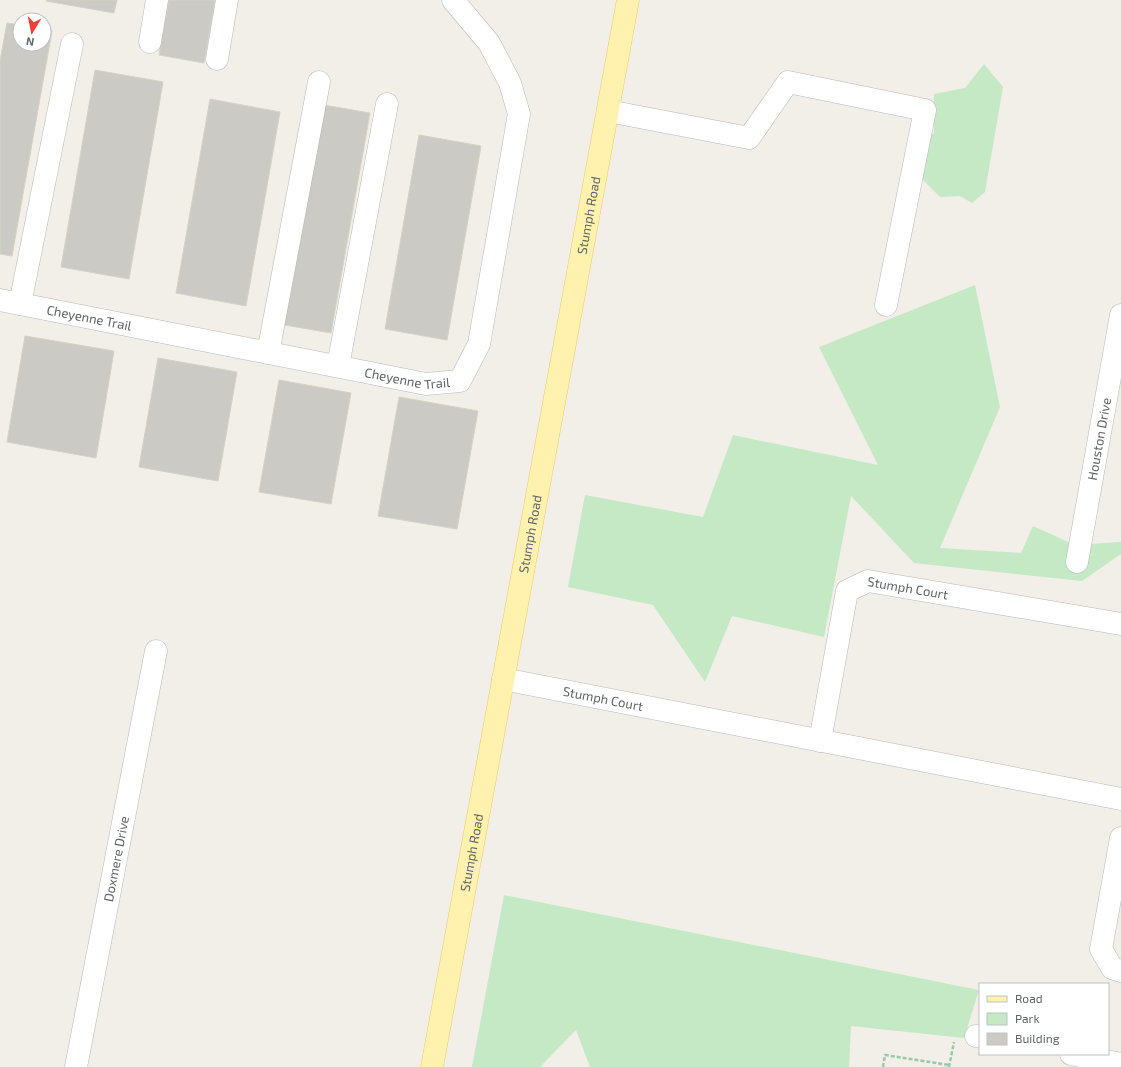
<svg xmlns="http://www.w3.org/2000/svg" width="1121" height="1067" viewBox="0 0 1121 1067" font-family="'Exo 2',sans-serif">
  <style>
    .green { fill: #c5e8c5 }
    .building { fill: #cccac5; stroke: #d6d1c6 }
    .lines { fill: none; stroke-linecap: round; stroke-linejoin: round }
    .minor-casing { stroke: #b5b8bc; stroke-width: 23 }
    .major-casing { stroke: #f2c960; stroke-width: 23 }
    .path { stroke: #9cc7a9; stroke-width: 2.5; stroke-dasharray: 4 2; stroke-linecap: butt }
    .minor { stroke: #fff; stroke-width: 22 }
    .major { stroke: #fff2af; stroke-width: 22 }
    .labels { text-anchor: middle; stroke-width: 3; stroke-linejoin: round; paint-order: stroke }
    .street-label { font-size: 13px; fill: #5f6368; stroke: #fff }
  </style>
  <rect width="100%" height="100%" fill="#f1efe8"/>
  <path class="green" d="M984,64l19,23 -18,105 -13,11 -12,-7 -20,1 -21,-21 -5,-32 20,-11v-39l31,-6z
    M975,285l25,122 -60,141 81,5 12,-27 42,19 46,-3v12l-39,27 -168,-18 -63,-67 -27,141 -92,-21 -27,66 -52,-77 -85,-18 17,-92 118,22 30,-82 145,30 -59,-118z
    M504,895l475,95 -15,48 -113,-12 -2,41h-259l-14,-37 -36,37h-68z"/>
  <path class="building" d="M47,0h70l-3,13 -68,-12z
    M169,0h46l-11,63 -45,-8z
    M7,23l13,2v19h24v-15l8,2 -40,225 -12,-2v-193z
    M95,70l68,12 -34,197 -68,-12z
    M210,99l70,13 -34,194 -70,-13z
    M318,104l52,9 -39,220 -52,-9z
    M419,135l62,11 -34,194 -62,-11z
    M25,336l89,15 -18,107 -89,-16z
    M158,358l79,14 -19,109 -79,-14z
    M279,380l72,13 -20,111 -72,-12z
    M399,397l79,14 -21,118 -79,-13z"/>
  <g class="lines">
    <defs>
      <g id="minor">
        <path d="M150,42l7,-42"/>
        <path d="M217,59l10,-59"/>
        <path d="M608,111l141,27 39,-56 137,28 -39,195"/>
        <path id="s1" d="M0,300l426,84 34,-3 19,-37 40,-230 -9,-31 -21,-40 -36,-43"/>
        <path d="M20,304l52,-260"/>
        <path d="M268,353l51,-271"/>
        <path d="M338,366l49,-262"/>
        <path id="s2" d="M1077,562l44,-247"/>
        <path id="s3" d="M503,679l618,120"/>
        <path id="s4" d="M820,741l27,-150 21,-10 253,43"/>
        <path d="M1121,838l-20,111 11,19 9,3"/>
        <path d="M976,1036h4"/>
        <path d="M1071,1054l50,10"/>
        <path id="s5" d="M76,1067l80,-416"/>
      </g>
      <g id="major">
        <path id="s6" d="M432,1067l196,-1067"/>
      </g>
    </defs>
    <use href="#minor" class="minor-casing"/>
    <use href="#major" class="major-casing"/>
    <path class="path" d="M883,1067l2,-12 64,10
      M949,1067l5,-25"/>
    <use href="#minor" class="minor"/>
    <use href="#major" class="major"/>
  </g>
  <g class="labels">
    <g class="street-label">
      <text dy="5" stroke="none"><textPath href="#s6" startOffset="866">Stumph Road</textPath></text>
      <text dy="5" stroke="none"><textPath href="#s1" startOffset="91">Cheyenne Trail</textPath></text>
      <text dy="5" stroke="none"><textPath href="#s1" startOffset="415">Cheyenne Trail</textPath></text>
      <text dy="5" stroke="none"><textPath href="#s2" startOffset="125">Houston Drive</textPath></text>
      <text dy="5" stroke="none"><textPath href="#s6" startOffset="542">Stumph Road</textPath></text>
      <text dy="5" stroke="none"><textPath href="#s4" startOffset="216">Stumph Court</textPath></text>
      <text dy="5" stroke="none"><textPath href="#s3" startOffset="102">Stumph Court</textPath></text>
      <text dy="5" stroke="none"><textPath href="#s6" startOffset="218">Stumph Road</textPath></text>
      <text dy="5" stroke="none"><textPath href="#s5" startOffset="212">Doxmere Drive</textPath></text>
    </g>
  </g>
  <rect x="979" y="983" width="130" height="72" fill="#ffffff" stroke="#bfc1c3"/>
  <rect x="987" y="996" width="20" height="6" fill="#fff2af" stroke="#bfc1c3"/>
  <text x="1015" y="1003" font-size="12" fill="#5f6368">Road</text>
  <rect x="987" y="1013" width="20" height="12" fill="#c5e8c5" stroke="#bfc1c3"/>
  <text x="1015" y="1023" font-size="12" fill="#5f6368">Park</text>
  <rect x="987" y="1033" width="20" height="12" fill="#cccac5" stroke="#bfc1c3"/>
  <text x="1015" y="1043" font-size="12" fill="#5f6368">Building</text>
  <g transform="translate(32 32) rotate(190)"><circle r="19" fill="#ffffff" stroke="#bfc1c3"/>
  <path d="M0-3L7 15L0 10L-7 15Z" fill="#ea4335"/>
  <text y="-6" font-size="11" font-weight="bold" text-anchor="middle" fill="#5f6368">N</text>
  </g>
</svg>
